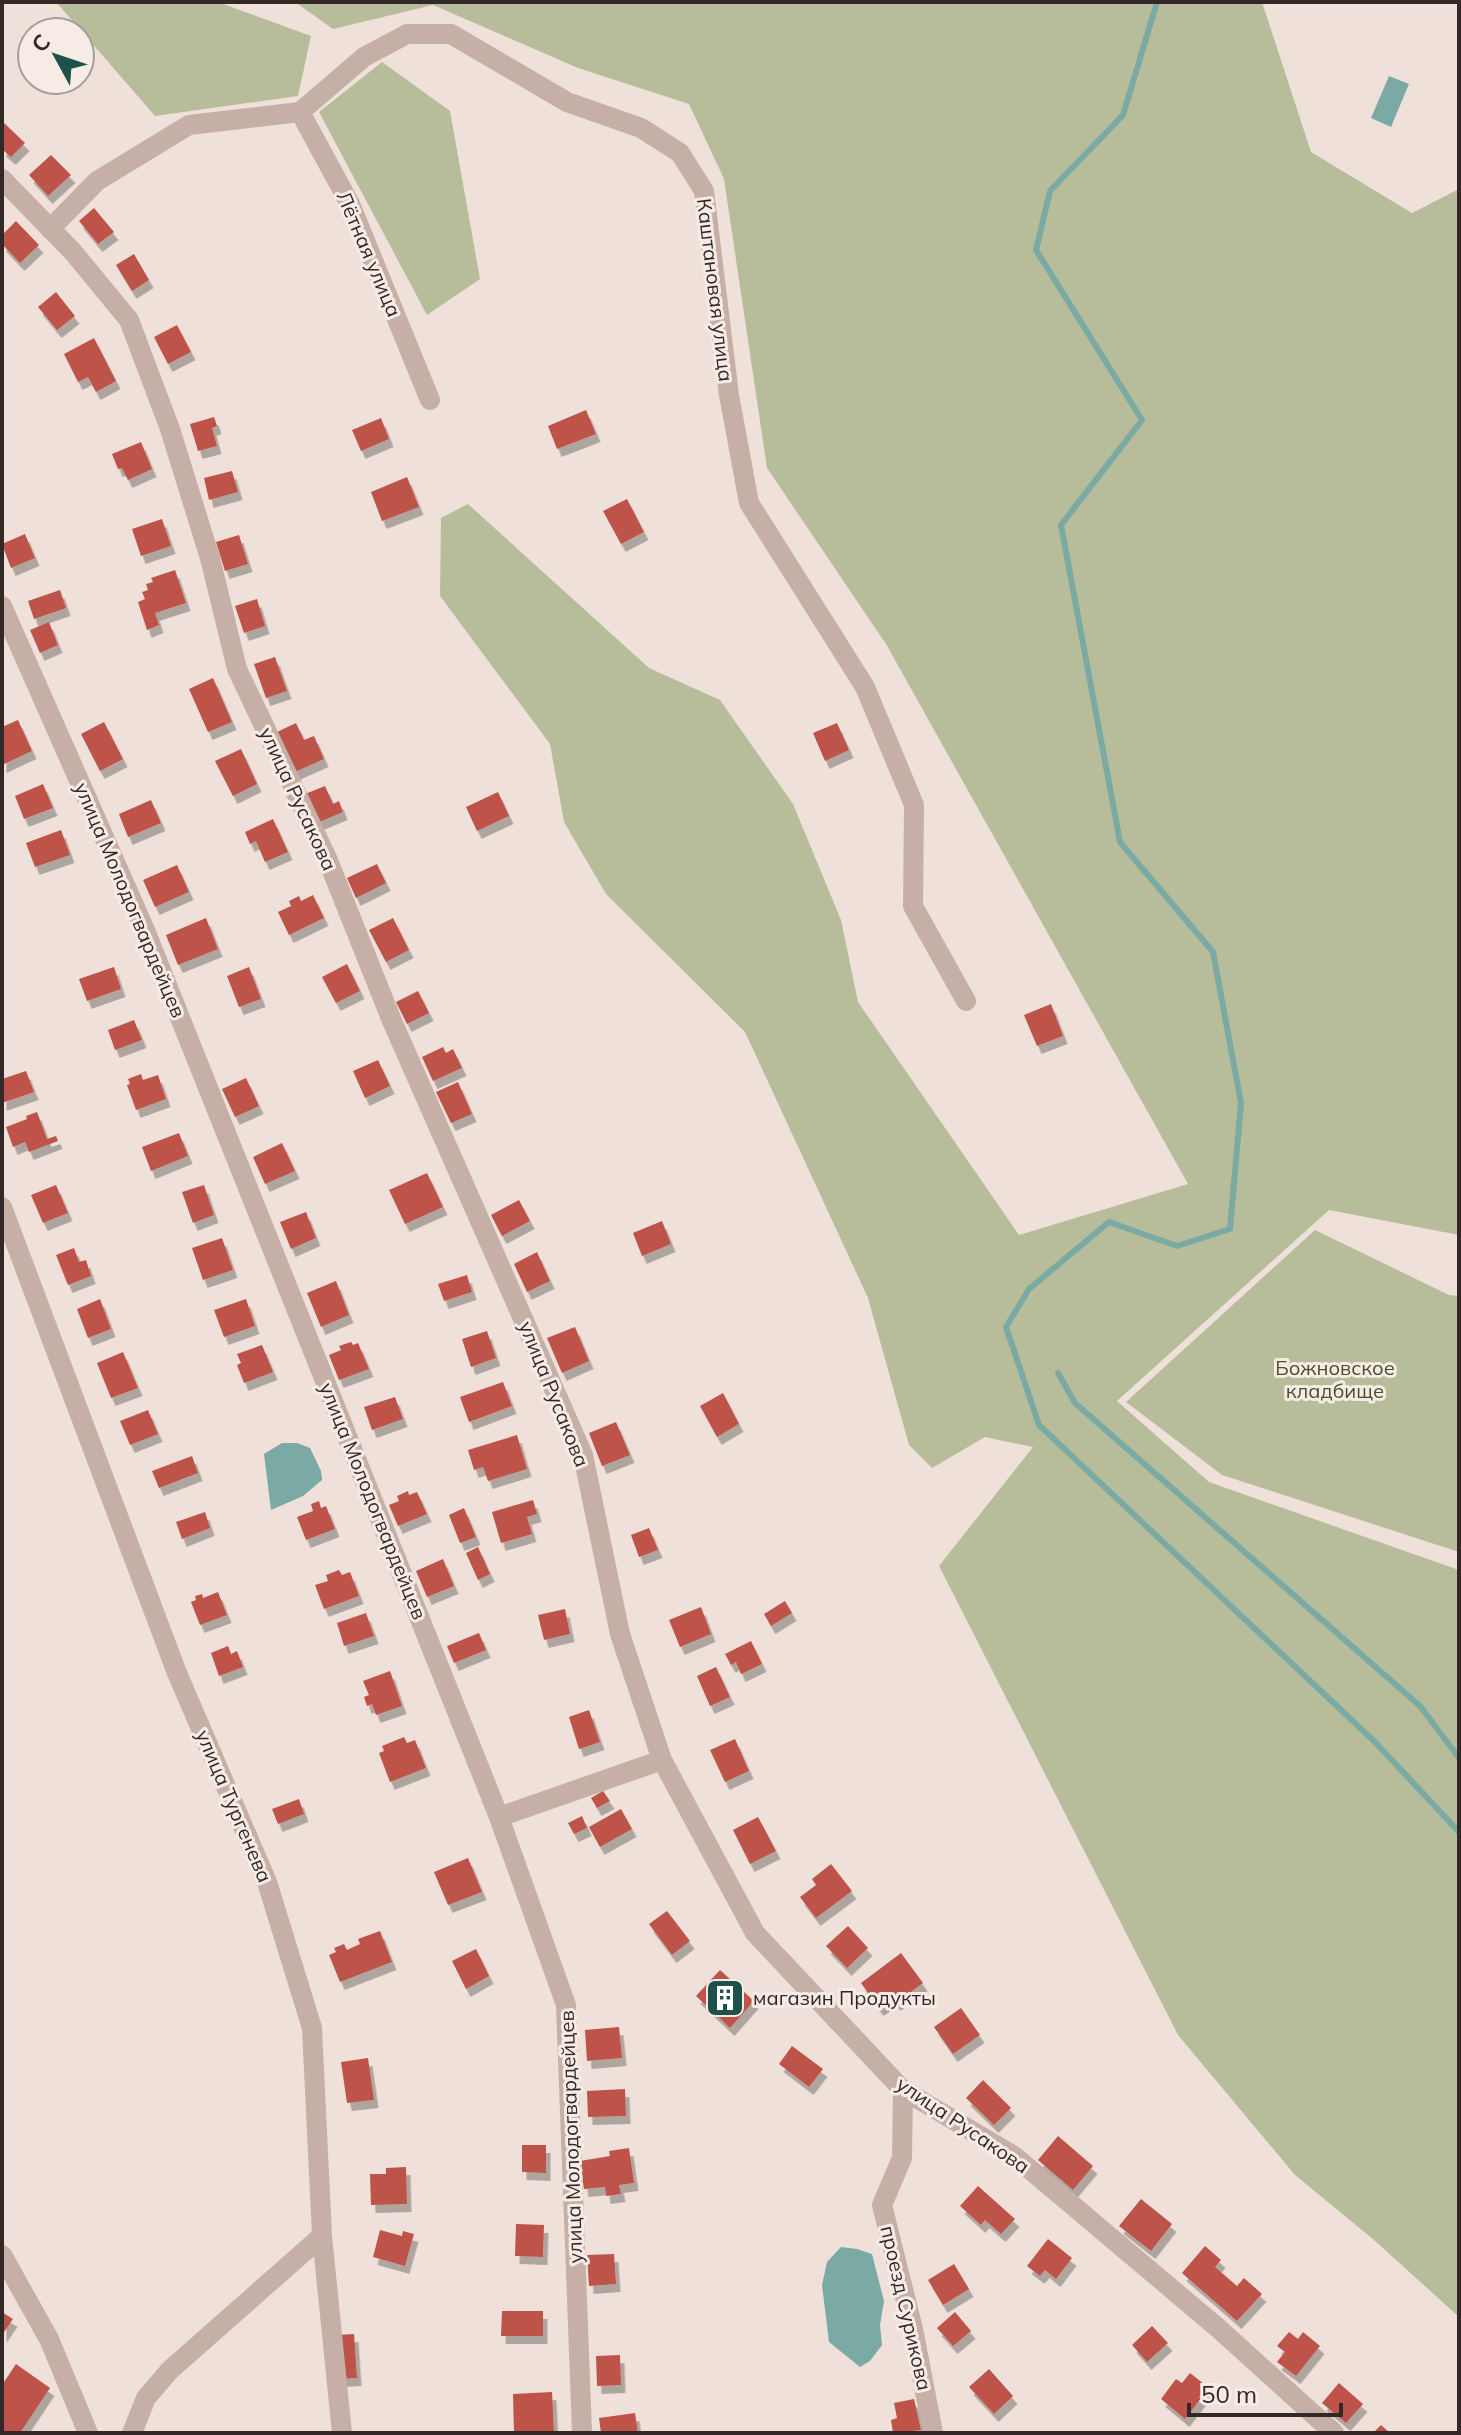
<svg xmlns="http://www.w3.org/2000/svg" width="1461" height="2435" viewBox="0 0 1461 2435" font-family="Mulish,sans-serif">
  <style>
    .green { fill: #b7bd9b }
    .water { fill: #7baaa4 }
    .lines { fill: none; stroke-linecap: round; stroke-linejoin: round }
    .stream { stroke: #7baaa4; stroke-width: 6 }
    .building { fill: #bd524a; filter: url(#shadow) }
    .minor { stroke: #c6afa6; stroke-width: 20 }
    .labels { text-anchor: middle; stroke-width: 6; stroke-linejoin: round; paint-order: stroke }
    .street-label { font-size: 20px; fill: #332827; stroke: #f7ece5 }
    .park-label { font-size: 20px; fill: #484f2c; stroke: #f7ece5 }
    .poi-label { font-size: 20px; fill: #332827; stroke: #f7ece5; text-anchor: start }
  </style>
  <defs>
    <filter id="shadow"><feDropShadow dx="4.5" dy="8" stdDeviation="0" flood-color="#0004"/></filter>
  </defs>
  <rect width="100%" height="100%" fill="#efe1d9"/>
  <path class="green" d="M56,2h162l93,34 -13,60 -143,20z
    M295,2h967l49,150 101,61 47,-24v1046l-130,-25 -212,191 92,81 250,88v747l-85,-77 -79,-65 -117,-140 -239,-469 94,-119 -48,-10 -53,31 -23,-23 -41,-147 -123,-266 -139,-138 -42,-72 -14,-78 -110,-148 1,-78 27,-14 181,164 71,32 73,104 48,116 17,82 161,233 169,-51 -302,-540 -119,-176 -43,-289 -35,-75 -111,-36 -145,-63 -100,24z
    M382,62l68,49 30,168 -53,36 -108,-203z
    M1315,1230l134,65 10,1v256l-237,-77 -96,-73z"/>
  <path class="water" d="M1389,76l20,8 -18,43 -20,-9z
    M282,1443h15l13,5 11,23 1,9 -19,16 -32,14 -7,-56z
    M841,2247l16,2 15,5 12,47 -4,24 2,20 -12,16 -10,6 -31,-25 -7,-57 5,-23z"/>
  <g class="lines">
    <path class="stream" d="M1157,2l-34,113 -73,76 -14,59 106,170 -81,105 59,317 93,110 28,151 -11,126 -53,17 -68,-24 -80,67 -23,38 33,98 337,318 83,89
      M1058,1373l17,30 345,303 39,52"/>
  </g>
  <path class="building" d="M2,121l23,22 -14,14 -9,-8z
    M51,155l20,20 -23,21 -19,-21z
    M94,208l20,24 -16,12 -19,-23z
    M16,221l23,24 -19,18 -18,-19v-9z
    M134,254l15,26 -17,11 -16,-26z
    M56,292l19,24 -18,14 -19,-23z
    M177,325l14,27 -23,12 -14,-27z
    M94,338l22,43 -20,11 -8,-15 -10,5 -14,-28z
    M586,410l10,24 -39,15 -9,-23z
    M214,417l3,9 -5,2 5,18 -19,5 -8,-27z
    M381,418l8,21 -28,12 -9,-21z
    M141,442l11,27 -24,11 -6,-12 -4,1 -6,-15z
    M232,471l6,21 -29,8 -5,-22z
    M407,477l12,30 -37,14 -11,-29z
    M627,499l17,33 -23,12 -18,-33z
    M162,519l9,27 -30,10 -9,-27z
    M25,534l10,24 -24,10 -9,-24z
    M239,535l9,29 -23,7 -9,-29z
    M175,570l11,33 -31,10 4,12 -12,5 -9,-28 7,-3 -3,-7 6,-2 -2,-6 7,-2 -2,-4z
    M60,590l6,18 -32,11 -6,-18z
    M257,599l8,27 -21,7 -9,-27z
    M49,622l9,23 -18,8 -10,-23z
    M275,657l12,34 -21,7 -12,-34z
    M213,678l19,44 -24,10 -19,-43z
    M18,720l14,31 -30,14v-38z
    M104,722l19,37 -23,12 -19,-37z
    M296,723l8,17 10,-4 10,23 -29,13 -18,-40z
    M837,723l12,27 -24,11 -12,-28z
    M241,749l16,35 -24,12 -18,-35z
    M43,784l10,24 -29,11 -9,-23z
    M325,786l8,18 6,-3 4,11 -26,11 -12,-29z
    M498,792l11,24 -32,15 -11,-24z
    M151,800l10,23 -33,14 -9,-23z
    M273,819l15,33 -23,10 -9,-21 -6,3 -5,-12z
    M61,830l9,25 -35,12 -9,-24z
    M377,864l9,19 -30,15 -9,-20z
    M177,865l12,27 -34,15 -12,-27z
    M313,895l11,23 -35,17 -11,-23 13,-6 -2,-5 10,-5 2,5z
    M206,918l12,31 -40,16 -12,-30z
    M393,918l16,32 -23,12 -17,-32z
    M347,964l13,27 -24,12 -14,-26z
    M114,967l7,22 -34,12 -8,-22z
    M249,967l12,32 -22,8 -12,-31z
    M418,991l11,22 -22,11 -11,-22z
    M1051,1004l12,32 -26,10 -13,-31z
    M134,1020l8,20 -27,10 -7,-20z
    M443,1047l3,6 7,-4 9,19 -29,13 -11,-24z
    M378,1060l12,26 -25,12 -12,-27z
    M26,1071l8,21 -32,11v-24z
    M141,1074l2,6 15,-5 8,24 -30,11 -9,-25 3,-1 -2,-5z
    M246,1078l13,28 -24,11 -13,-28z
    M458,1082l14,32 -21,9 -15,-31z
    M37,1112l10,27 9,-3 2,5 -29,11 -4,-10 -12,5 -7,-20 21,-8 -1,-3z
    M179,1133l9,23 -37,15 -9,-24z
    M282,1143l13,28 -30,13 -12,-27z
    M427,1173l16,34 -38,17 -16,-34z
    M56,1185l12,28 -25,10 -12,-28z
    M204,1185l10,30 -21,8 -11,-31z
    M519,1200l11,21 -28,15 -11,-21z
    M306,1212l10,26 -25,11 -11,-27z
    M662,1221l9,23 -29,12 -9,-23z
    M222,1238l11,32 -30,10 -11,-32z
    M74,1248l5,14 7,-2 5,16 -23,9 -12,-30z
    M537,1252l13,29 -23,11 -13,-28z
    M467,1275l5,17 -28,9 -6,-17z
    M336,1281l13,34 -28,12 -14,-34z
    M100,1299l11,30 -23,9 -11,-29z
    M246,1299l9,27 -31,11 -10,-27z
    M575,1327l14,34 -27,12 -15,-35z
    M487,1331l9,27 -25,9 -9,-28z
    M351,1342l2,3 5,-2 11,26 -30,11 -10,-25 12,-5 -2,-4z
    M262,1345l11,27 -29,11 -7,-18 4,-2 -4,-9z
    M123,1352l15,36 -27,10 -14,-35z
    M503,1382l9,24 -43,16 -9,-25z
    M723,1393l16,31 -22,13 -17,-31z
    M395,1397l8,22 -31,11 -8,-23z
    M148,1410l10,24 -28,11 -10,-24z
    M616,1422l14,33 -28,11 -13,-33z
    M517,1435l10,34 -39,12 -5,-14 -9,3 -6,-20z
    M192,1456l6,17 -39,15 -7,-17z
    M408,1491l1,4 8,-3 10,22 -29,12 -9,-21 10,-4 -2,-5z
    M533,1500l4,14 -10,3 5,17 -31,9 -9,-31z
    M319,1501l2,7 5,-2 9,23 -29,11 -9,-23 16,-6 -2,-7z
    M464,1508l12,29 -16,6 -11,-28z
    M205,1512l5,16 -28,11 -6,-17z
    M649,1528l9,22 -19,7 -8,-22z
    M478,1547l12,27 -12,6 -12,-27z
    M443,1559l11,27 -27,11 -11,-26z
    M339,1570l3,5 8,-3 9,24 -35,13 -9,-24 13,-4 -2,-6z
    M218,1592l9,23 -27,10 -9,-23 5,-2 -1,-4 7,-2 1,4z
    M785,1601l7,12 -21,13 -7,-12z
    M701,1607l10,27 -31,13 -11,-27z
    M565,1609l5,25 -26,6 -6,-25z
    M366,1613l8,23 -30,10 -7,-23z
    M479,1633l7,17 -32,13 -7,-17z
    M751,1641l11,23 -21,10 -5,-12 -5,3 -6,-11z
    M228,1646l3,8 6,-3 6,16 -24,9 -8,-23z
    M716,1667l14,30 -20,9 -13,-30z
    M390,1671l12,35 -26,9 -4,-11 -5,2 -3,-9 5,-2 -6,-14z
    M589,1710l11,32 -21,7 -10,-32z
    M404,1737l3,6 8,-3 11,28 -36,14 -11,-29 5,-2 -2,-5z
    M735,1739l14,32 -24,11 -15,-32z
    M603,1791l7,10 -13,7 -6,-10z
    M299,1799l5,15 -26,10 -6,-15z
    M621,1809l11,20 -32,18 -11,-20z
    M582,1816l5,12 -13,6 -6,-11z
    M758,1817l18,34 -26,13 -17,-34z
    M468,1858l14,34 -34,13 -14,-33z
    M831,1864l21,27 -36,27 -16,-21 16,-12 -4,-6z
    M667,1911l23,30 -18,14 -23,-31z
    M848,1926l20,22 -21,20 -21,-22z
    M380,1931l12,31 -52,20 -11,-27 7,-3 -2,-4 10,-4 3,6 13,-6 -2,-5z
    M476,1949l13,27 -23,13 -14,-28z
    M901,1953l22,30 -27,20 -3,-4 -14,9 -18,-25z
    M720,1970l34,31 -24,27 -34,-32z
    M961,2008l19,27 -27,19 -19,-27z
    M619,2027l3,31 -35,3 -2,-31z
    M792,2046l31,23 -14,18 -30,-23z
    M368,2058l6,42 -27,3 -6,-41z
    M983,2080l28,28 -17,17 -28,-27z
    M625,2089l1,27 -38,1 -1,-26z
    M1058,2136l35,30 -20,24 -35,-30z
    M522,2145h24v28l-24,-1z
    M629,2148l5,35 -15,2 2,9 -15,2 -1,-9 -21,2 -4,-28 30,-5 -1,-5z
    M406,2167l1,37 -36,1 -1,-31h16v-6z
    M978,2186l37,33 -14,15 -16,-14 -4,5 -21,-19z
    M1141,2199l31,25 -21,27 -32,-25z
    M516,2224l28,1 -1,32 -28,-1z
    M380,2230l22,6 1,-5 11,3 -9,32 -32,-9z
    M1048,2239l24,19 -16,21 -11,-9 -5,6 -13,-10z
    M1205,2246l16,14 -6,7 22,19 7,-8 18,16 -25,27 -55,-48z
    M614,2254l2,30 -27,2 -2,-31z
    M954,2264l15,25 -26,16 -15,-25z
    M502,2311h41v25h-42z
    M2,2312l11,7 -11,16z
    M955,2312l16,19 -18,15 -16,-18z
    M1152,2326l16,17 -21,19 -15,-17z
    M1289,2332l9,7 5,-7 17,14 -24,30 -19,-14 8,-10 -8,-6z
    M354,2334l3,44 -17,1 -3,-44z
    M620,2355l1,30 -24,1 -1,-30z
    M16,2364l34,24 -30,45h-18v-48z
    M989,2369l24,27 -19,18 -25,-27z
    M1190,2373l19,15 -24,31 -24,-20 15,-20 6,4z
    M1339,2383l24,21 -17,19 -24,-20z
    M552,2392l2,41h-40l-1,-39z
    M914,2399l7,31 -28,3 -2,-13 6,-2 -3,-15z
    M635,2413l3,20h-37l-2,-15z
    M1381,2425l9,8h-17z"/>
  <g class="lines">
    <path class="minor" d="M300,112l50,92 80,196
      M2,179l71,73 56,68 41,109 40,129 27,111 90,189 65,163 191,434 37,179 42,126 93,173 148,157 111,66 204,172 116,105
      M50,229l47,-48 92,-56 111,-13 64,-55 43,-23h44l116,68 74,26 39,25 24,38 25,204 20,108 116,184 49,118 -1,101 53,95
      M2,606l143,324 354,887 67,188 16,428
      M2,1207l175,466 90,209 45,146 10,208 20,197
      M499,1817l163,-57
      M903,2090l-1,68 -20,47 31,124 20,104
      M2,2255l47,84 39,94
      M132,2433l14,-35 24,-28 152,-134"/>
  </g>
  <defs>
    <symbol id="building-square" viewBox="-11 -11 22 22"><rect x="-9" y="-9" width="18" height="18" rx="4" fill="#1f514c" stroke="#f7ece5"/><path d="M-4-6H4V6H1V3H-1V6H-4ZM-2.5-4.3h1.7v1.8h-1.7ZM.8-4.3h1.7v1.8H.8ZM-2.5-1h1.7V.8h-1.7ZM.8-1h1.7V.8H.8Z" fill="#fff"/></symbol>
  </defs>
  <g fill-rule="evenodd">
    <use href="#building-square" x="703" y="1976" width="44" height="44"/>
  </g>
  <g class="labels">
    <g class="street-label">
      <text transform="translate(369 254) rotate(67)" y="7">Лётная улица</text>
      <text transform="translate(715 290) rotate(83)" y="7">Каштановая улица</text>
      <text transform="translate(298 799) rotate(65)" y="7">улица Русакова</text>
      <text transform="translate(130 900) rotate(67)" y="7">улица Молодогвардейцев</text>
      <text transform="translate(554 1394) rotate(68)" y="7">улица Русакова</text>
      <text transform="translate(373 1501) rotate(68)" y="7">улица Молодогвардейцев</text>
      <text transform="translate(234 1806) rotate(67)" y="7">улица Тургенева</text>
      <text transform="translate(963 2125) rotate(34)" y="7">улица Русакова</text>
      <text transform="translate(571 2137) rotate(-92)" y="7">улица Молодогвардейцев</text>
      <text transform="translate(906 2308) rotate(77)" y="7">проезд Сурикова</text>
    </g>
    <g class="park-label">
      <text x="1335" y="1375">Божновское<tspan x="1335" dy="23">кладбище</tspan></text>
    </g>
    <g class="poi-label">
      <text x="753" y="2005">магазин Продукты</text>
    </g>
  </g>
  <rect width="1461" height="2435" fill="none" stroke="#332827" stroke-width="8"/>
  <g transform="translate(56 56) rotate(310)"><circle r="38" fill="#f7ece5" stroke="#a99e99" stroke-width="2"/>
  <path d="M0-6L14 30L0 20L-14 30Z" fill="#1f514c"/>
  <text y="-12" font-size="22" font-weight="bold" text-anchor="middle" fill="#332827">С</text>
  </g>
  <path d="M1189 2403v12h152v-12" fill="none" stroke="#332827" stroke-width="4"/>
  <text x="1201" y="2403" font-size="24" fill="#332827" stroke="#f7ece5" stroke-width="6" paint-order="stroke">50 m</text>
</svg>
